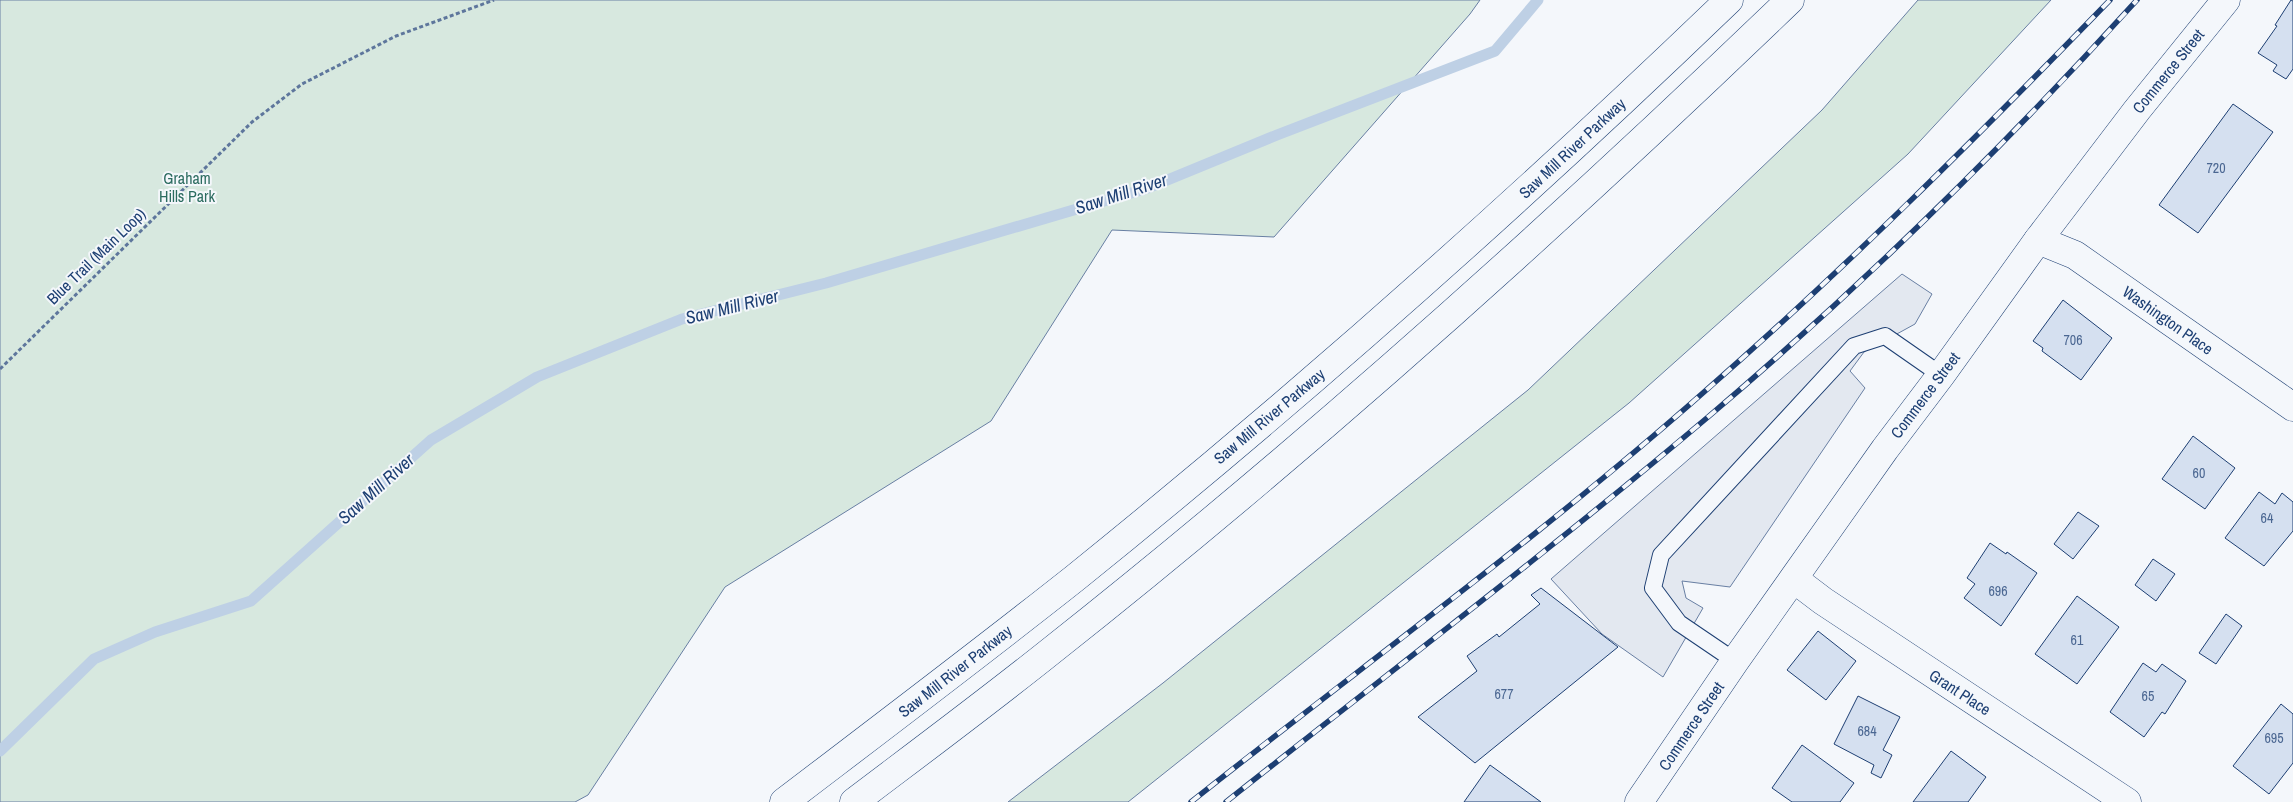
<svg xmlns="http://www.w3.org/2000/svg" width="2293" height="802" viewBox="0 0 2293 802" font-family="'Archivo Narrow',sans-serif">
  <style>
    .green { fill: #d7e8df; stroke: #687fa3 }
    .parking { fill: #e3e8f0; stroke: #687fa3 }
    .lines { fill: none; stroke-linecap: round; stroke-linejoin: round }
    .stream { stroke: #bed0e5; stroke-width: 11 }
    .building { fill: #d5e0f0; stroke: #1d3f73 }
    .lane-casing { stroke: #1d3f73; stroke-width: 18 }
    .street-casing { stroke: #1d3f73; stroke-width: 29 }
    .secondary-casing { stroke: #1d3f73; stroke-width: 29 }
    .highway-casing { stroke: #1d3f73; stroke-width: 29 }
    .path { stroke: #5e769c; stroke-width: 3; stroke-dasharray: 4 2.5; stroke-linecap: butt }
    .lane { stroke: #f4f7fb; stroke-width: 16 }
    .street { stroke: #f4f7fb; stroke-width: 28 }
    .secondary { stroke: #f4f7fb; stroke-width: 28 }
    .highway { stroke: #f4f7fb; stroke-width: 28 }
    .rail-casing { stroke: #1d3f73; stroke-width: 5.5 }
    .rail { stroke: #f4f7fb; stroke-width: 4; stroke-dasharray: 11; stroke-linecap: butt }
    .labels { text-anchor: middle; stroke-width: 4; stroke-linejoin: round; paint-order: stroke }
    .number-label { font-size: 14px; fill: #4b6792 }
    .street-label { font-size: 16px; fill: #1d3f73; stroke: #f4f7fb }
    .park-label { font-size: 16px; fill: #2c6c60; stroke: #f4f7fb }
    .water-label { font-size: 18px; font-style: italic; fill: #1d3f73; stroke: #f4f7fb }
  </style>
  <rect width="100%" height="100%" fill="#f4f7fb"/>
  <path class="green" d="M0,0h1480l-10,14 -196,223 -162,-7 -121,191 -266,166 -137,208 -13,7h-575z
    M1918,0h133l-143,154 -279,249 -501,399h-120l155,-119 365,-293 294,-280z"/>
  <path class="parking" d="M1902,274l30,20 -17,30 -51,28 -14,19 15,17 -135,199 -48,-6 4,17 17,10 -40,69 -61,-43 -51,-55z"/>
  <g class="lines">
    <path class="stream" d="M0,751l94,-92 61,-27 96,-31 180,-161 106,-63 145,-58 144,-36 322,-95 129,-53 218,-84 43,-51"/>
  </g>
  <path class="building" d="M2291,0l2,1v68l-7,10 -13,-8 4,-6 -19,-12 19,-27 -2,-1z
    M2233,104l40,28 -75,101 -39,-28z
    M2063,300l49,38 -31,42 -39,-29 1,-3 -10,-7z
    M2193,436l42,32 -30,41 -43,-30z
    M2259,492l16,12 7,-11 11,9v29l-29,35 -39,-28z
    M2078,512l21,14 -26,33 -19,-15z
    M1990,543l16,11 1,-2 30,21 -36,53 -37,-28 11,-14 -8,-6z
    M2153,559l22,15 -19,27 -21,-16z
    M1541,588l77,59 -143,116 -57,-46 59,-46 -10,-15 30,-22 2,3 41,-33 -9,-9z
    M2077,596l42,31 -42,57 -42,-30z
    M2226,614l16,12 -26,38 -17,-11z
    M1818,631l38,30 -30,39 -39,-30z
    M2143,663l13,9 6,-8 24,17 -21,33 -3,-2 -18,25 -34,-25z
    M1858,696l42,21 -17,33 9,5 -11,23 -10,-5 3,-8 -40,-21z
    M2281,704l12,10v49l-24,31 -36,-28z
    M1802,745l52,38 -14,19h-48l-20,-14z
    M1951,751l35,26 -18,25h-55z
    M1490,765l51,37h-77z"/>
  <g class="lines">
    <defs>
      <path id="lane" d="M1735,661l-56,-38 -26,-35 8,-33 193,-209 31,-10 56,39"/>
      <path id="street" d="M2038,240l37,15 218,152
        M1794,579l29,22 304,201"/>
      <path id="secondary" d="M1639,802l96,-141 150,-212 56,-74 97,-135 99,-130 89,-110"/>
      <path id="highway" d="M784,802c97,-74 195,-148 291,-224 227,-183 444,-376 654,-578
        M854,802c66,-50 132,-99 197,-151 258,-204 502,-423 739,-651"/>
    </defs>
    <use href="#lane" class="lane-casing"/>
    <use href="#street" class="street-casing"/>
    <use href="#secondary" class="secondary-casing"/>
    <use href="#highway" class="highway-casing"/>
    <path class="path" d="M0,369l252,-247 50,-38 94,-48 98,-36"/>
    <use href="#lane" class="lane"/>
    <use href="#street" class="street"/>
    <use href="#secondary" class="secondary"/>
    <use href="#highway" class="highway"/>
    <defs>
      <path id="rail" d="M1191,802c171,-136 349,-265 513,-410 142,-124 275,-257 406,-392
        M1226,802c161,-128 325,-252 482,-385 152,-129 295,-269 429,-417"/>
    </defs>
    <use href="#rail" class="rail-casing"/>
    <use href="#rail" class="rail"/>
  </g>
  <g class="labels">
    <g class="number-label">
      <text x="2216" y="173">720</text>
      <text x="2073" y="345">706</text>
      <text x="2199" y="478">60</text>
      <text x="2267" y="523">64</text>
      <text x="1998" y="596">696</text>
      <text x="2077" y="645">61</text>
      <text x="1504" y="699">677</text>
      <text x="2148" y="701">65</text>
      <text x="1867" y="736">684</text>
      <text x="2274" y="743">695</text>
    </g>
    <g class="street-label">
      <text transform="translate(2168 71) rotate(-51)" y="6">Commerce Street</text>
      <text transform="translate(1572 148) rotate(-43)" y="6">Saw Mill River Parkway</text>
      <text transform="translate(96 256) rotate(-44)" y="6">Blue Trail (Main Loop)</text>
      <text transform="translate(2168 320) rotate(35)" y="6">Washington Place</text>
      <text transform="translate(1925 395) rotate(-53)" y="6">Commerce Street</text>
      <text transform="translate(1269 416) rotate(-40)" y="6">Saw Mill River Parkway</text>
      <text transform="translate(955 671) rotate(-38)" y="6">Saw Mill River Parkway</text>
      <text transform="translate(1960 692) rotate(33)" y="6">Grant Place</text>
      <text transform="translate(1691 726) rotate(-56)" y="6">Commerce Street</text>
    </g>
    <g class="park-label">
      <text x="187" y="184">Graham<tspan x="187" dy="18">Hills Park</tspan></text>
    </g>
    <g class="water-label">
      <text transform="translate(1121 194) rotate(-18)" y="6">Saw Mill River</text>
      <text transform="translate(732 307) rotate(-14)" y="6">Saw Mill River</text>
      <text transform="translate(376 489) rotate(-42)" y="6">Saw Mill River</text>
    </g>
  </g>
</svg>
